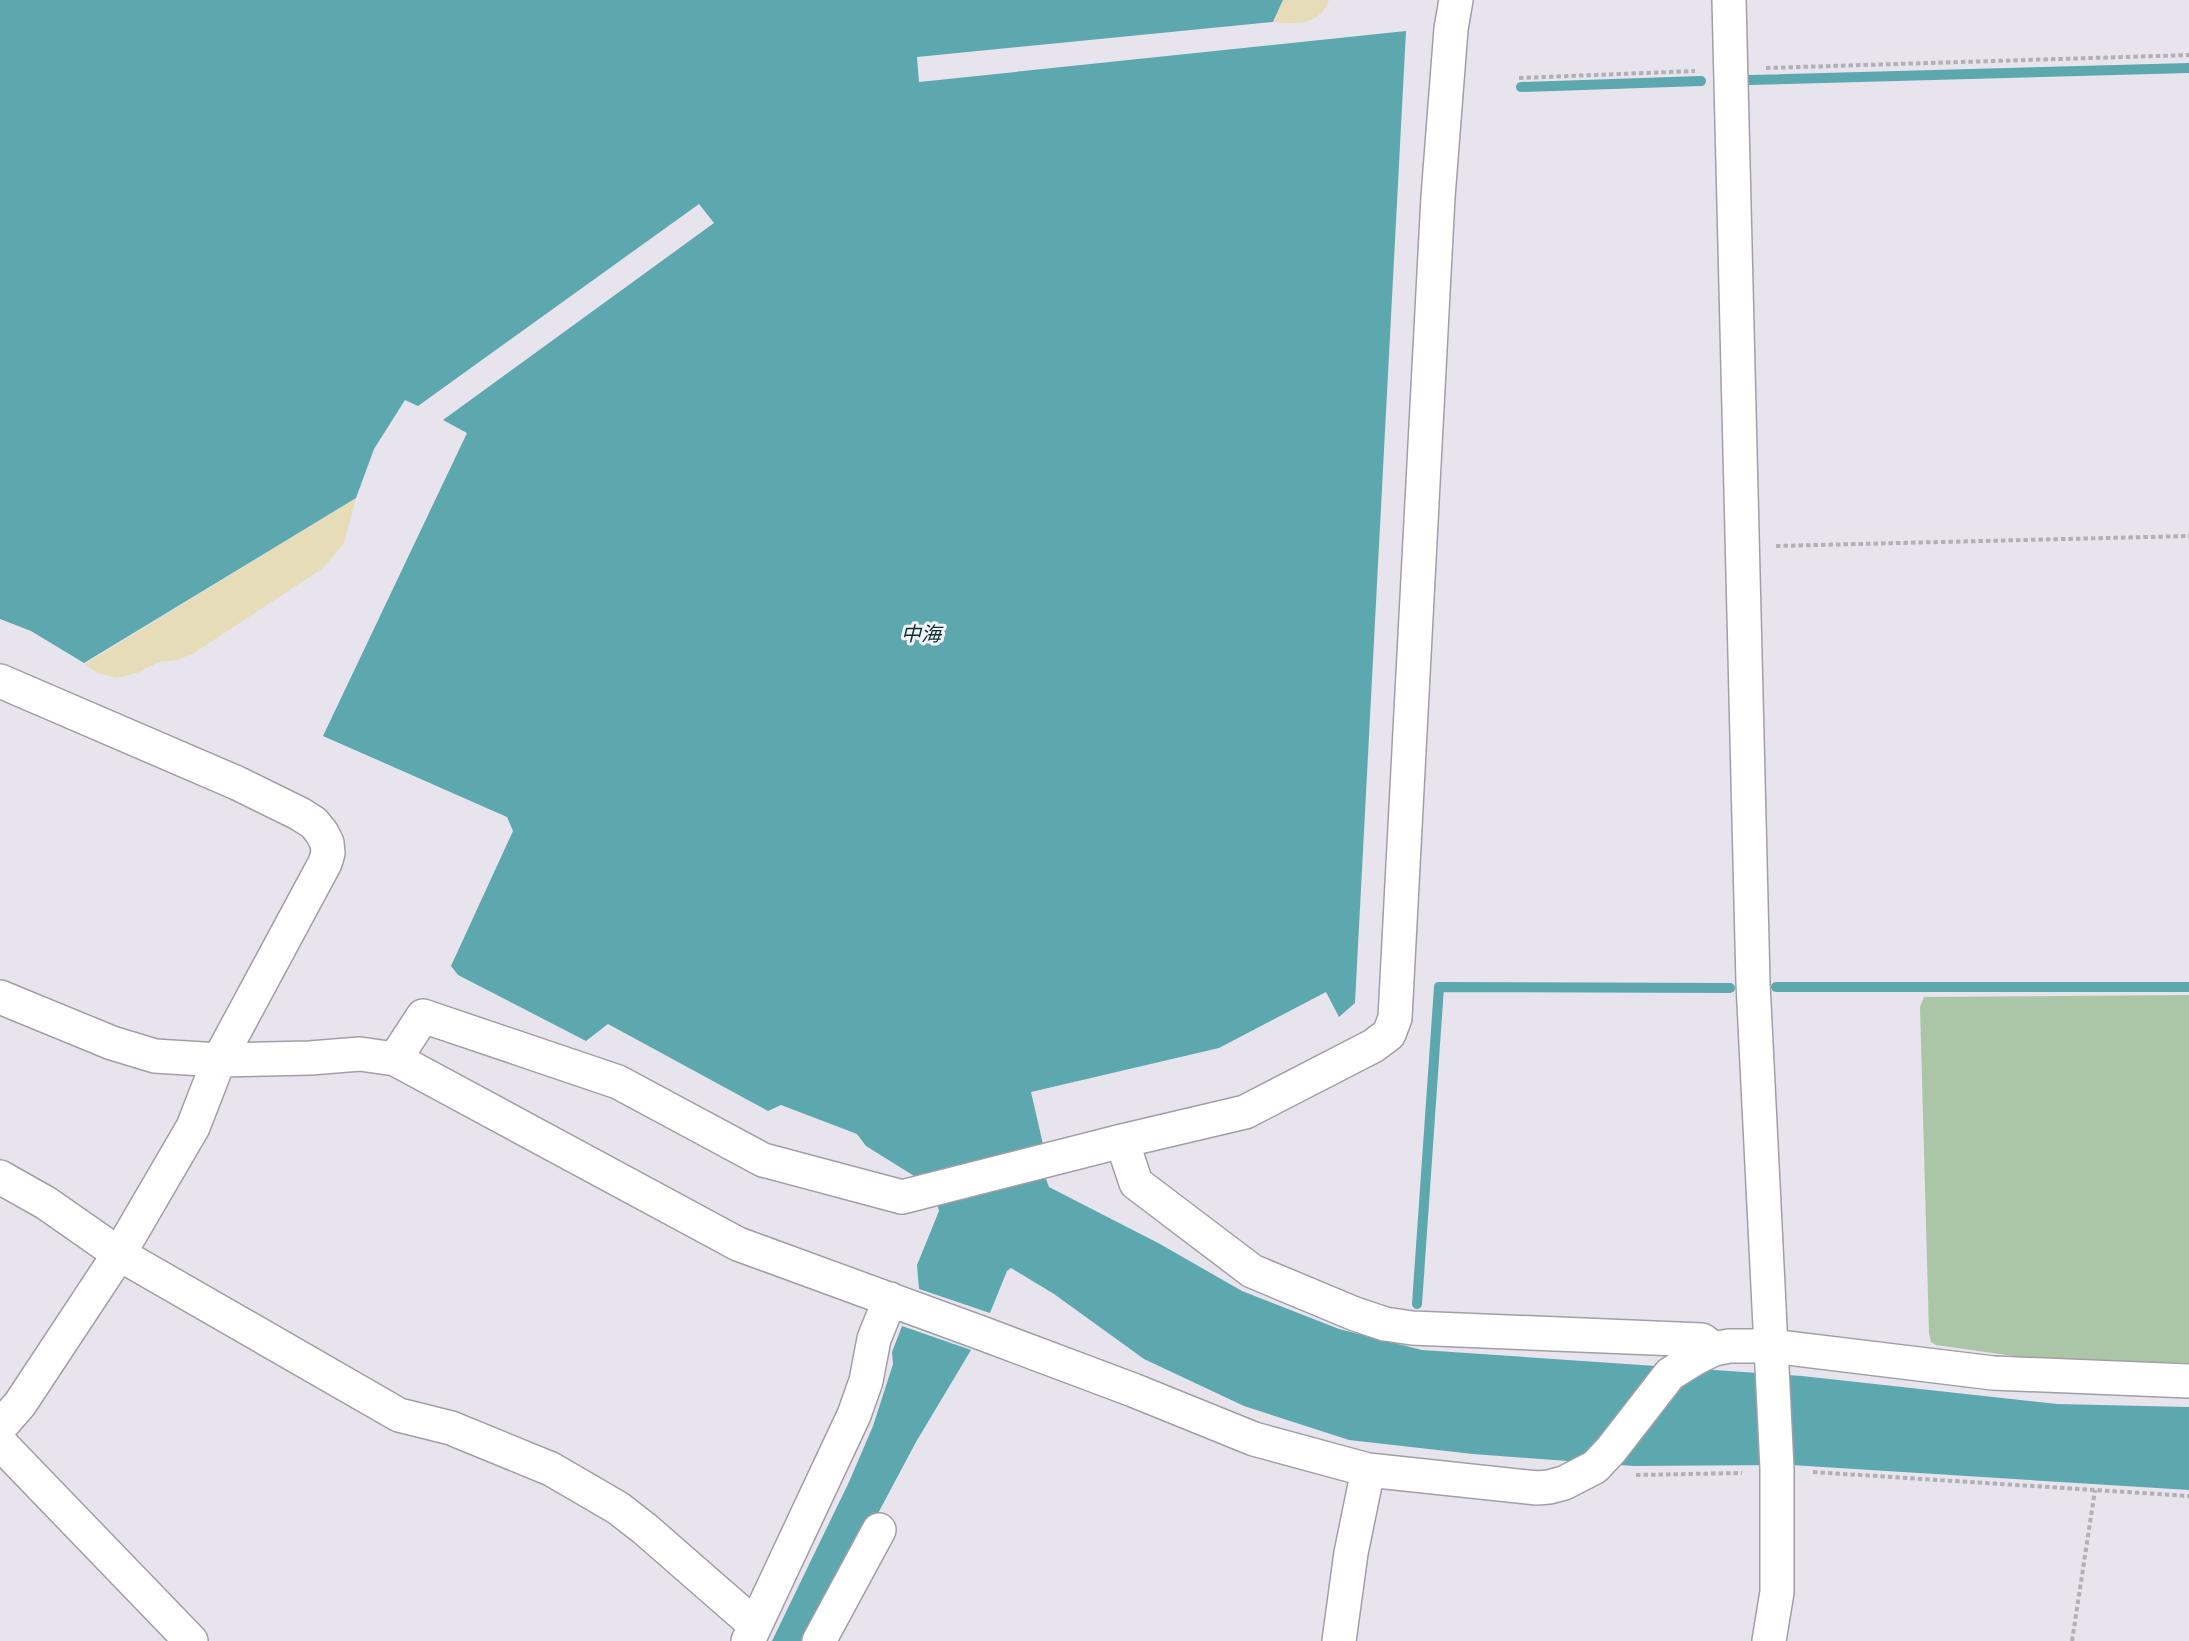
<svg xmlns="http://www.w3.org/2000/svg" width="2189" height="1641" viewBox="0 0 2189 1641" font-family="'Titillium Web','Noto Sans JP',sans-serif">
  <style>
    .green { fill: #aac6a6 }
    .sand { fill: #e6dcb7 }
    .water { fill: #5da8af }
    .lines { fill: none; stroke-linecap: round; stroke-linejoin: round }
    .stream { stroke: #5da8af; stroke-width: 10 }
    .minor-casing { stroke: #a29ea7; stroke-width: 36 }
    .path { stroke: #b2afb6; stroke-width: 4; stroke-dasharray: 4.5 3; stroke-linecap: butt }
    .minor { stroke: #fff; stroke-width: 33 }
    .labels { text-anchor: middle; stroke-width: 6; stroke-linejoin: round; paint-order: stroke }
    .water-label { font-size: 20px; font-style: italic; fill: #082f32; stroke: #f5f1fb }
  </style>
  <rect width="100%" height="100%" fill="#e8e4ed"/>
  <path class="green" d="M2189,995v368l-161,-5 -92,-13 -5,-3 -2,-9 -9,-326 4,-10z"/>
  <path class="sand" d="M1283,0h46c-10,26 -32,24 -55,22z
    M356,498l-12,45 -21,25 -129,85 -17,7 -18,2 -22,11 -20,5 -20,-5 -12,-9z"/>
  <path class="water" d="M0,0h1283l-10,22 -356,35 2,25 487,-51 -51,972 -16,14 -13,-25 -107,56 -188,44 14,61 -118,31 -61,-38 -9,-12 -76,-29 -13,6 -160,-87 -22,17 -128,-66 -7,-9 62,-135 -6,-14 -184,-81 144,-303 -24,-13 271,-197 -15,-19 -281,202 -13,-6 -31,49 -18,49 -272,165 -53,-32 -31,-12z
    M1042,1168l7,19 111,57 82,47 97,38 83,21 380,26 255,28 132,3v83l-398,-25 -157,1 -161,-12 -124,-14 -105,-34 -100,-47 -90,-65 -43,-26 -4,3 -17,42 -71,-24 -2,-24 22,-54 -4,-17z
    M902,1326l69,24 -55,92 -106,199h-38l77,-159 24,-56 20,-62 -1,-12z"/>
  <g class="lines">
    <path class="stream" d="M1749,80l440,-12
      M1521,87l180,-6
      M1776,987h413
      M1417,1304l22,-317 291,1"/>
    <defs>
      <path id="minor" d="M1729,0l24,983 24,485v124l-8,49
        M0,681l237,102 63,31 14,9 8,10 5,10 1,10 -3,10 -106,197 -26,67 -74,127 -99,150 -20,23
        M0,997l112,46 43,13 64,4 91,-2 50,-4 35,5 343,185 246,90 149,56 121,49 114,31 169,18 12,-1 15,-4 31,-16 16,-17 59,-76 24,-15 20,-10 15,-3h42l222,27 196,8
        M395,1059l28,-43 195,66 145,78 139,37 220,-56 14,42 116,88 103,43 30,10 27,4 290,12 12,9
        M1122,1141l123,-29 128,-66 16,-12 6,-16 43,-821 13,-168 5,-29
        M0,1177l46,26 73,51 280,161 52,13 100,41 67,39 27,21 110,96
        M0,1443l191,198
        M748,1641l106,-226 12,-34 8,-42 16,-40
        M819,1641l60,-111
        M1339,1641l12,-88 17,-83"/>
    </defs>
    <use href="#minor" class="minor-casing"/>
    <path class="path" d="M1766,68l423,-13
      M1519,78l176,-7
      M1776,546l413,-10
      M1813,1472l376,24
      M1636,1475l106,-2
      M2072,1641l23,-151"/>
    <use href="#minor" class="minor"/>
  </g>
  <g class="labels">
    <g class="water-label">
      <text x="921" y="641">中海</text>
    </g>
  </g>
</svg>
